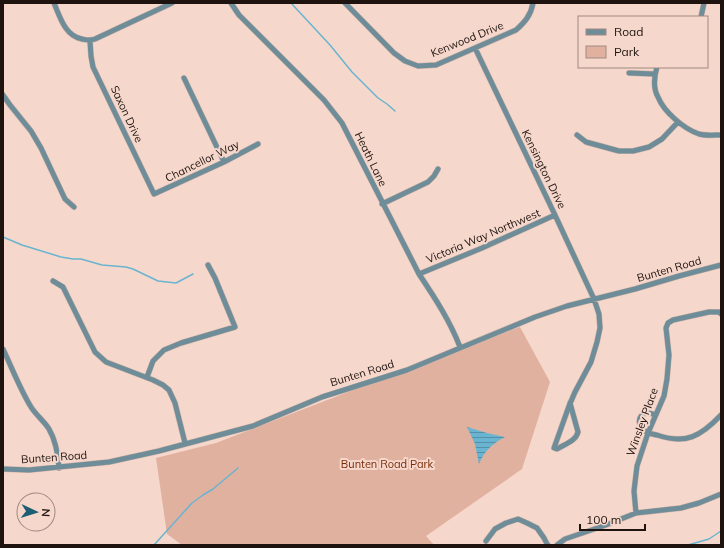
<svg xmlns="http://www.w3.org/2000/svg" width="724" height="548" viewBox="0 0 724 548" font-family="Mulish,sans-serif">
  <style>
    .green { fill: #e1b19f }
    .water { fill: url(#water-rules) }
    .lines { fill: none; stroke-linecap: round; stroke-linejoin: round }
    .stream { stroke: #69b4d0; stroke-width: 1.5 }
    .minor-casing { stroke: #cfb4a9; stroke-width: 6 }
    .minor { stroke: #6f8d99; stroke-width: 5 }
    .labels { text-anchor: middle; stroke-width: 4; stroke-linejoin: round; paint-order: stroke }
    .street-label { font-size: 11px; fill: #1e130f; stroke: #f6d7cb }
    .park-label { font-size: 11px; fill: #772b06; stroke: #f6d7cb }
  </style>
  <defs>
    <pattern id="water-rules" width="6" height="5" patternUnits="userSpaceOnUse"><rect width="6" height="5" fill="#69b4d0"/><path d="M0 2.5h6" fill="none" stroke="#5691a7"/></pattern>
  </defs>
  <rect width="100%" height="100%" fill="#f6d7cb"/>
  <path class="green" d="M520,327l30,55 -28,87 -96,67 8,9h-252l-15,-11 -11,-76 60,-15 119,-46 97,-39z"/>
  <path class="water" d="M467,427l20,6 18,4c-13,7 -20,13 -26,27l-4,-20z"/>
  <g class="lines">
    <path class="stream" d="M291,3l39,42 22,27 26,26 9,6 8,7
      M3,237l19,8 39,12 12,2h8l21,6 24,2 7,2 25,12 18,2 17,-9
      M154,545l38,-42 11,-8 10,-6 25,-21
      M688,545l21,-6 12,-8"/>
    <defs>
      <path id="minor" d="M54,3c6,14 11,33 28,36 5,1 8,2 13,0l77,-36
        M231,3l8,12 85,85 18,23 77,151c16,24 31,47 41,73
        M345,3l49,50 11,8 13,5 18,-1 80,-35c9,-8 15,-15 17,-27
        M701,17l3,-14
        M90,41l1,15 2,11 61,127 70,-32 34,-18
        M475,48l80,167 39,84 5,15 1,14 -3,14 -6,20 -16,30 -6,14 -15,42 3,1c8,-5 19,-8 21,-17l-8,-29
        M657,67c-3,10 -4,21 1,30 6,15 26,32 41,37 7,2 15,1 22,1
        M629,73l26,1
        M184,78l40,84
        M3,95l7,10 21,26 10,17 24,51 9,8
        M577,135l9,7 33,9h14l16,-4 13,-8 16,-17
        M382,204l46,-22 6,-6 4,-7
        M419,274l63,-26 73,-33
        M53,281l10,6 32,65 11,10 47,18 10,5 6,5 6,13 10,40
        M3,349c9,19 17,40 28,58 5,8 13,14 18,22 7,12 9,25 10,39
        M147,377l6,-16 11,-11 17,-7 54,-16 -20,-49 -7,-13
        M656,415c-6,-2 -13,-4 -16,3 -1,3 -1,6 1,9 3,6 11,7 16,8 29,10 44,1 64,-20
        M3,469l26,1 80,-8 50,-11 94,-25 69,-29 85,-27 128,-53 32,-11 68,-17 44,-13 42,-11
        M636,513l-2,-22 3,-25 11,-33 16,-37 3,-17 2,-24 -3,-27 2,-5 5,-3 36,-8h10l2,2
        M486,541l9,-12 11,-6 12,-4 9,4 10,5 7,10 3,6 1,1
        M557,545l8,-6 41,-14 30,-12 45,-5 18,-5 22,-9"/>
    </defs>
    <use href="#minor" class="minor-casing"/>
    <use href="#minor" class="minor"/>
  </g>
  <g class="labels">
    <g class="street-label">
      <text transform="translate(467 39) rotate(-22)" y="4">Kenwood Drive</text>
      <text transform="translate(127 114) rotate(65)" y="4">Saxon Drive</text>
      <text transform="translate(371 159) rotate(64)" y="4">Heath Lane</text>
      <text transform="translate(202 161) rotate(-26)" y="4">Chancellor Way</text>
      <text transform="translate(544 169) rotate(64)" y="4">Kensington Drive</text>
      <text transform="translate(483 236) rotate(-23)" y="4">Victoria Way Northwest</text>
      <text transform="translate(669 269) rotate(-16)" y="4">Bunten Road</text>
      <text transform="translate(362 373) rotate(-17)" y="4">Bunten Road</text>
      <text transform="translate(642 422) rotate(-70)" y="4">Winsley Place</text>
      <text transform="translate(54 457) rotate(-4)" y="4">Bunten Road</text>
    </g>
    <g class="park-label">
      <text x="387" y="468">Bunten Road Park</text>
    </g>
  </g>
  <rect width="724" height="548" fill="none" stroke="#1e130f" stroke-width="8"/>
  <rect x="578" y="16" width="130" height="52" fill="#f6d7cb" stroke="#a08980"/>
  <rect x="586" y="29" width="20" height="6" fill="#6f8d99" stroke="#a08980"/>
  <text x="614" y="36" font-size="12" fill="#1e130f">Road</text>
  <rect x="586" y="46" width="20" height="12" fill="#e1b19f" stroke="#a08980"/>
  <text x="614" y="56" font-size="12" fill="#1e130f">Park</text>
  <g transform="translate(36 512) rotate(94)"><circle r="19" fill="#f6d7cb" stroke="#a08980"/>
  <path d="M0-3L7 15L0 10L-7 15Z" fill="#1d5e73"/>
  <text y="-6" font-size="11" font-weight="bold" text-anchor="middle" fill="#1e130f">N</text>
  </g>
  <path d="M580 524v6h65v-6" fill="none" stroke="#1e130f" stroke-width="2"/>
  <text x="586" y="524" font-size="12" fill="#1e130f" stroke="#f6d7cb" stroke-width="3" paint-order="stroke">100 m</text>
</svg>
